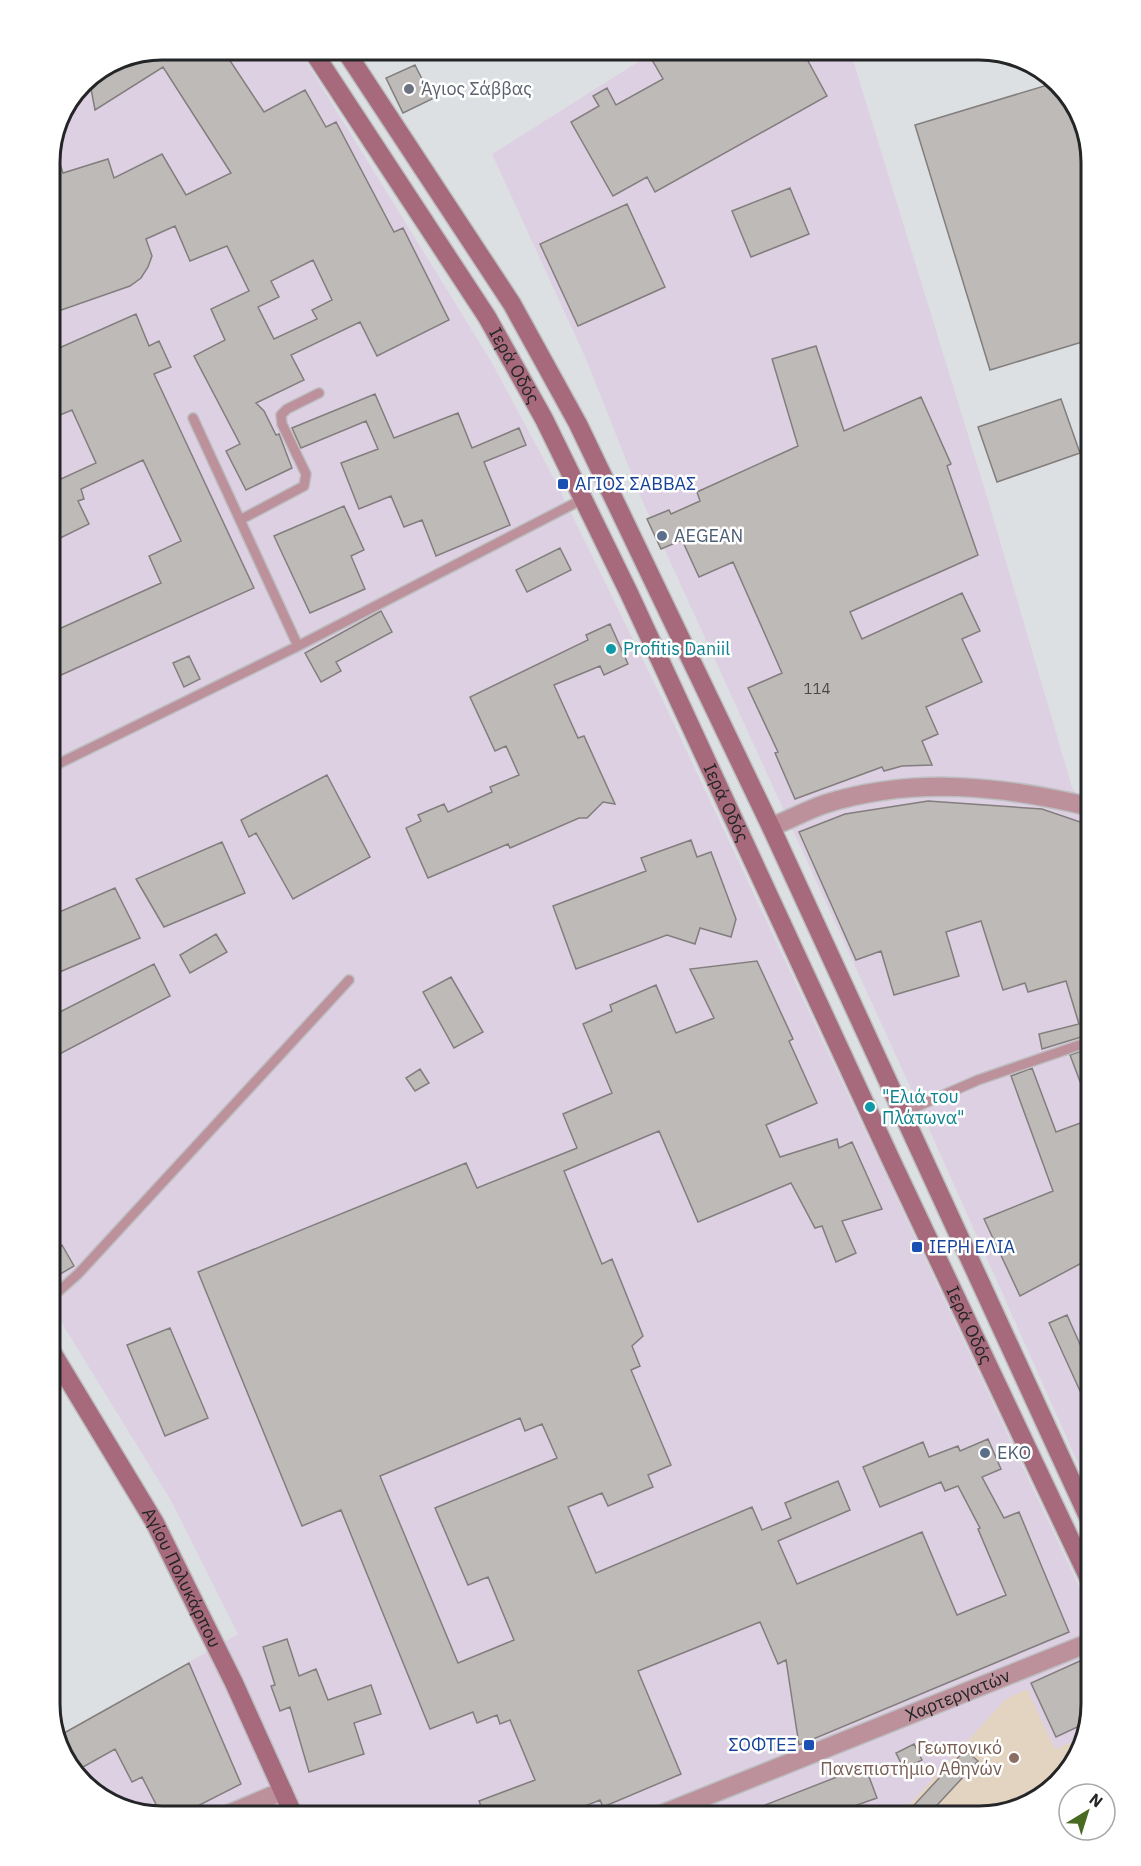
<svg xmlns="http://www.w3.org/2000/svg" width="1141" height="1866" viewBox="0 0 1141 1866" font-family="'IBM Plex Sans',sans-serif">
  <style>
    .industrial { fill: #ded0e3 }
    .education { fill: #e3d3c1 }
    .building { fill: #bdbab8; stroke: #827e7d; stroke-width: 1.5; fill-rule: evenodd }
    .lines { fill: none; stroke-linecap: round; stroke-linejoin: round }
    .lane-casing { stroke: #bcbec0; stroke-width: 12 }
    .street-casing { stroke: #bcbec0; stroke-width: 21 }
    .secondary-casing { stroke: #bcbec0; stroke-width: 21 }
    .lane { stroke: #bc919c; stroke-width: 9 }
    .street { stroke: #bc919c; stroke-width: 18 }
    .secondary { stroke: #a76a7c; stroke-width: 18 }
    .worship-dot { fill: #6b7280; stroke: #fff; stroke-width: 2 }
    .transit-dot { fill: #1a4fb4; stroke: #fff; stroke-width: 2 }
    .service-dot { fill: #5c6f8a; stroke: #fff; stroke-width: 2 }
    .culture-dot { fill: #0f9aa8; stroke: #fff; stroke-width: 2 }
    .education-dot { fill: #8d6e63; stroke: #fff; stroke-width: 2 }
    .labels { text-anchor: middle; stroke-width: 5; stroke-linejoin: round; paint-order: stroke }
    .number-label { font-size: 15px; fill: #4a4a4a }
    .worship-label { font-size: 18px; fill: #5b616d; stroke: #fff; text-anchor: start }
    .street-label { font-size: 18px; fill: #242526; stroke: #fff }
    .transit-label { font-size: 18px; fill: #164399; stroke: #fff; text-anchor: start }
    .service-label { font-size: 18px; fill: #4e5e75; stroke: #fff; text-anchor: start }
    .culture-label { font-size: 18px; fill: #0d838f; stroke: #fff; text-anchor: start }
    .education-label { font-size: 18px; fill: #785e54; stroke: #fff; text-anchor: end }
    .rim { fill: none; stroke: #242526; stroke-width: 3 }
  </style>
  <rect width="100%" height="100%" fill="#dde0e2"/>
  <path class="industrial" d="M162,50h137l192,311 66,123 110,225 424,903v92l-10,35 -26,10 -28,-59 -21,9 -107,117h-744l-55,-18 -39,-44 -4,-17 181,-103 -68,-135 -120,-195v-1149l33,-73 36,-24z
    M657,50h193l138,450 84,287 19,27v678l-178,-399 -272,-595 -55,-139 -94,-205z"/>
  <path class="education" d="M1027,1689l28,60 26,-10 -8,27 -44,39 -50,11h-80l107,-117z"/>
  <path class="building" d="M162,50h61l41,62 41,-22 21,37 10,-5 58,110 9,-4 46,92 -72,36 -17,-34 -69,33 13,25 -48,23 8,8 12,24 3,-1 13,34 -46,22 -20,-39 14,-7 -46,-88 31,-16 -14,-31 38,-18 -22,-45 -37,15 -15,-35 -29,13 6,17 -4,11 -7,11 -11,8 -80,28v-159l4,-9 9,27 45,-14 6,19 48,-24 24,41 45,-22 -68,-106 -68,43 -6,-32 30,-20zM313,260l19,40 -20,10 5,9 -43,20 -16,-32 21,-10 -8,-16z
    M667,50h135l25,46 -172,96 -8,-15 -34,19 -42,-74 28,-16 -6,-10 14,-8 9,17 47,-26 -12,-21z
    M415,65l17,34 -29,14 -17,-35z
    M1054,83l26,29 12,50v177l-102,31 -75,-245z
    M790,188l19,46 -58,23 -19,-46z
    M627,204l38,83 -87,39 -38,-82z
    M136,314l13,32 10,-5 12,26 -17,7 100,214 -204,92v-47l111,-50 -12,-27 32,-15 -38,-81 -62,29 3,10 -6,2 11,23 -39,19v-59l46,-21 -24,-53 -12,5 -10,-23v-40z
    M816,346l28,85 77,-34 30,67 -4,2 31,89 -128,57 12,27 100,-46 18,38 -18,8 20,43 -56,25 12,27 -16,7 10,24 -30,1 -18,5 -2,-4 -87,32 -20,-46 3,-1 -30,-64 34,-15 -49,-111 -34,15 -17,-37 -21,9 -14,-30 22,-9 2,4 29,-13 -3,-9 101,-46 -26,-87z
    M375,394l19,44 64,-25 14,35 47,-20 7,17 -42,17 26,63 -74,31 -14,-36 -18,7 -13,-31 -32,13 -18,-46 37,-14 -12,-28 -65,27 -9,-20z
    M1061,399l19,54 -83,29 -19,-55z
    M344,506l20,44 -13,6 14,33 -55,24 -36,-77z
    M560,548l11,22 -44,22 -11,-22z
    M381,611l11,21 -56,30 5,9 -20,11 -16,-29z
    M610,624l18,40 -24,11 -4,-9 -46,19 24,53 6,-2 31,68 -12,-2 -16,16h-8l-69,30 -2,-4 -80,34 -22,-50 15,-7 -3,-6 26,-11 4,8 44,-20 -2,-5 29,-12 -13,-29 -11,5 -25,-54 118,-57 -2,-5z
    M189,656l11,23 -16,8 -11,-24z
    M327,775l43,82 -77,42 -37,-66 -7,4 -8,-17z
    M928,801l114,8 50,17 -1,208 -49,15 -3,-15 40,-10 -13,-43 -38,11 -3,-9 -22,7 -22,-69 -35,11 13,44 -65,19 -13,-44 -25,9 -57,-128 46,-18z
    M691,840l6,17 14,-5 25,67 -5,18 -31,-9 -5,16 -28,-9 -91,34 -23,-63 93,-35 -5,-13z
    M222,842l23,51 -81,34 -28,-48z
    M115,888l25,50 -90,38v-60z
    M216,934l11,18 -37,21 -10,-18z
    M757,961l36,78 -4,2 28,62 -51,22 14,32 57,-18 2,9 13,-6 30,67 -40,12 14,32 -20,9 -14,-36 -7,2 -24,-45 -93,39 -39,-91 -95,40 38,93 10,-5 31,77 -11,10 8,20 -9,4 40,95 -23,10 5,12 -45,19 -6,-13 -34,14 28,66 156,-66 10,23 29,-12 -6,-15 53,-22 12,29 -72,31 19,43 125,-52 35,83 49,-20 -28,-66 2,-1 -22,-42 -13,5 -4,-9 -61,25 -17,-40 60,-25 6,15 29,-11 2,5 28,-12 13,30 -19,8 22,41 15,-6 50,120 -270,113 -13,-85 -8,4 -18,-42 -122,49 43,103 -78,33 -3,-7 -40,16h-75l-6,-15 56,-21 -25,-60 -10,4 -3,-9 -20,8 -4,-11 -43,17 -89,-219 -39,16 -104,-254 268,-109 11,25 100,-40 -14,-34 49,-21 -29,-69 29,-13 -2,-6 46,-20 20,48 38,-15 -24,-49zM520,1418l5,13 17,-7 15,34 -122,50 33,77 20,-8 26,63 -56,23 -78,-187z
    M154,964l16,32 -120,63v-42z
    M451,977l32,55 -29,16 -31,-56z
    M1091,1048v59l-1,1 -20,-53z
    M1032,1068l24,64 35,-13v139l-71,38 -36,-77 69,-28 -42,-115z
    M420,1069l9,14 -14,8 -9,-13z
    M62,1245l12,21 -24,14v-28z
    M1067,1315l24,54v46l-42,-92z
    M170,1328l38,90 -43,18 -38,-91z
    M287,1639l12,37 17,-7 12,31 43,-15 10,29 -27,9 10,31 -55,18 -19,-65 -10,4 -9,-25 4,-1 -12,-38z
    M1091,1656v48l-5,19 -30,14 -25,-54z
    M189,1663l52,121 -63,32h-16l-20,-39 -10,5 -17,-33 -39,22 -15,-17 -4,-17z
    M914,1744l8,16 -18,9 -8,-16z
    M965,1750l13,11 -51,55h-23z
    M865,1766l12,32 -40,14 2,4h-102z"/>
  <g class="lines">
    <defs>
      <path id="lane" d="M193,418l105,228
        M240,520l64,-34 2,-12 -24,-50 -1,-9 6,-6 32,-16
        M50,768l248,-122 285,-147
        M902,1113l76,-33 113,-39
        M50,1299l28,-25 271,-294"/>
      <g id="street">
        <path d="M771,827c18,-7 36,-17 54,-23 89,-28 178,-18 266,3"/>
        <path d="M224,1816l59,-25"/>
        <path id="s1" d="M657,1816l434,-174"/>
      </g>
      <g id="secondary">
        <path id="s2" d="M312,50l175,267 57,102 85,174 263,569 199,421"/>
        <path d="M345,50l167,254 66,120 193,403 320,696"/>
        <path id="s3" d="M50,1349l105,174 79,160 60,133"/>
      </g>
    </defs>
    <use href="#lane" class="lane-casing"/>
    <use href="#street" class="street-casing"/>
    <use href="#secondary" class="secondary-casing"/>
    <use href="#lane" class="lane"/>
    <use href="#street" class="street"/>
    <use href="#secondary" class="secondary"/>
  </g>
  <circle class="worship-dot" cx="409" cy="89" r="6"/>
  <g class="transit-dot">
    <rect x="557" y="478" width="12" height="12" rx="3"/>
    <rect x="911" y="1241" width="12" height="12" rx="3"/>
    <rect x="803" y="1739" width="12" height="12" rx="3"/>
  </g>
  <g class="service-dot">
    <circle cx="662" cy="536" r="6"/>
    <circle cx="985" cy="1453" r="6"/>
  </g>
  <g class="culture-dot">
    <circle cx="611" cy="649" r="6"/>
    <circle cx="870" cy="1107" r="6"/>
  </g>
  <circle class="education-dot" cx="1014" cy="1758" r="6"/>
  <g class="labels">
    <g class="number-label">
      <text x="817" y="694">114</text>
    </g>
    <g class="worship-label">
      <text x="421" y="95">Άγιος Σάββας</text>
    </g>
    <g class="street-label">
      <text dy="6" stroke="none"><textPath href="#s2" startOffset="375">Ιερά Οδός</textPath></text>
      <text dy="6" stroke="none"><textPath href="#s2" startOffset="861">Ιερά Οδός</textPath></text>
      <text dy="6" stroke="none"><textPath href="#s2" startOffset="1437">Ιερά Οδός</textPath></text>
      <text dy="6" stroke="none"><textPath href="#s3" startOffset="264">Αγίου Πολυκάρπου</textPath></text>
      <text dy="6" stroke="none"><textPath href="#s1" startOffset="324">Χαρτεργατών</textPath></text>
    </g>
    <g class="transit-label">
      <text x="575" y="490">ΑΓΙΟΣ ΣΑΒΒΑΣ</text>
      <text x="929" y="1253">ΙΕΡΗ ΕΛΙΑ</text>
      <text x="797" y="1751" text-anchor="end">ΣΟΦΤΕΞ</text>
    </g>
    <g class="service-label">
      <text x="674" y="542">AEGEAN</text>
      <text x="997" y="1459">EKO</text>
    </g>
    <g class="culture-label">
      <text x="623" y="655">Profitis Daniil</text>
      <text x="882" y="1103">"Ελιά του<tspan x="882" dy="21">Πλάτωνα"</tspan></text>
    </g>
    <g class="education-label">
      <text x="1002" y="1754">Γεωπονικό<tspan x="1002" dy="21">Πανεπιστήμιο Αθηνών</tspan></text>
    </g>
  </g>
  <path d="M0 0H1141V1866H0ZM162 60H979A102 102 0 0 1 1081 162V1704A102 102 0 0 1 979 1806H162A102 102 0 0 1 60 1704V162A102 102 0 0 1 162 60Z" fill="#fff" fill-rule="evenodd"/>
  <path class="rim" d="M162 60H979A102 102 0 0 1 1081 162V1704A102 102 0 0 1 979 1806H162A102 102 0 0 1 60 1704V162A102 102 0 0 1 162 60Z"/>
  <g transform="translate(1087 1812) rotate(38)"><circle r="28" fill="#ffffff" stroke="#a7a8a8" stroke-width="1.5"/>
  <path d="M0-4.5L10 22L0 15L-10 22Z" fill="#486a21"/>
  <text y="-9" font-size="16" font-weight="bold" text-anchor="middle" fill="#242526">N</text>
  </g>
</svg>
